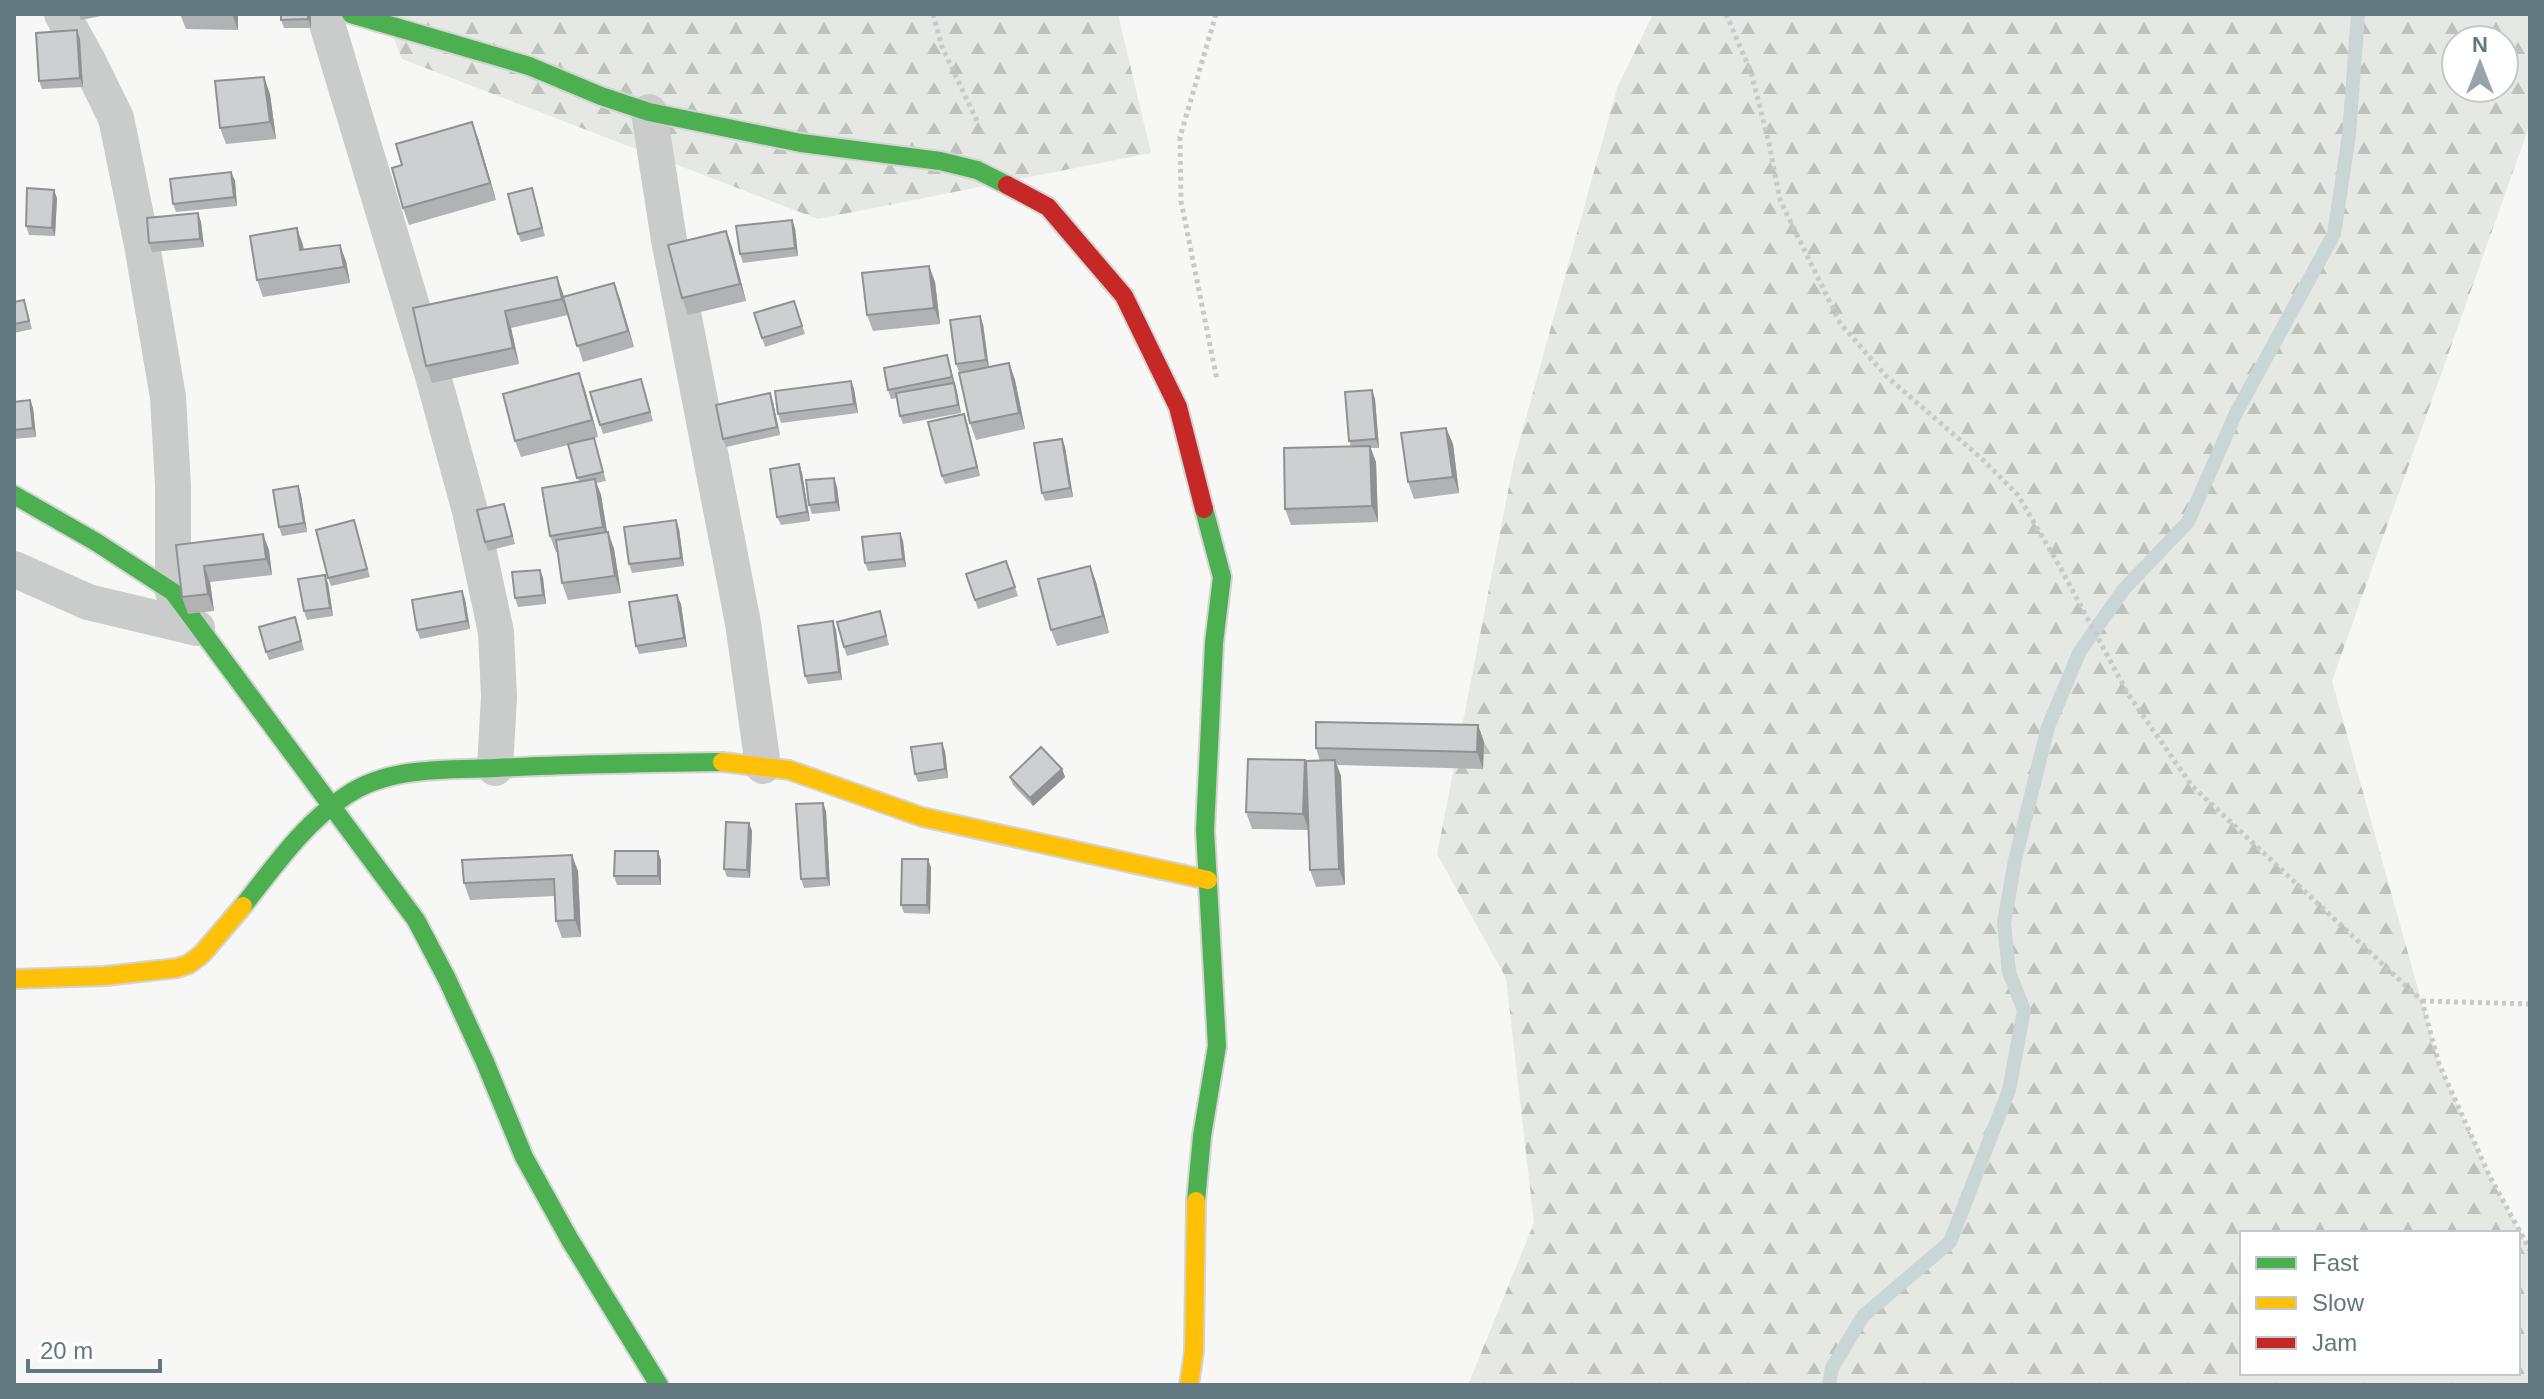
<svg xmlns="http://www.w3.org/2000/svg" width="2544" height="1399" viewBox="0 0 2544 1399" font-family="Helvetica,sans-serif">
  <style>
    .forest { fill: url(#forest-firs); fill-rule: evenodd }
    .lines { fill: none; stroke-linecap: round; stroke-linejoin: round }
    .stream { stroke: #cad5d6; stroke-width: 14 }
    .fast-casing { stroke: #d3d4d4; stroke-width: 22 }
    .slow-casing { stroke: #d3d4d4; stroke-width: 22 }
    .jam-casing { stroke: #d3d4d4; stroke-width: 22 }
    .path { stroke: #c8c9ca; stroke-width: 5; stroke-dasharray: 4 4; stroke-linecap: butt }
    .street { stroke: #cacccc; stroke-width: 36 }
    .fast { stroke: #4caf50; stroke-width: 18 }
    .slow { stroke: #ffc107; stroke-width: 18 }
    .jam { stroke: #c62828; stroke-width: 18 }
    .wall { fill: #b0b2b3 }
    .shaded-wall { fill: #909192 }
    .building { fill: #cdcfd0; stroke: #909192; stroke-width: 2 }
  </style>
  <defs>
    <pattern id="forest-firs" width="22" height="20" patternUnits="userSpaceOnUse" patternTransform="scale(2)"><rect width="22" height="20" fill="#e6e9e3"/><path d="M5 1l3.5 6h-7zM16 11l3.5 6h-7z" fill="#bec2bd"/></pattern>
  </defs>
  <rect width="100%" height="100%" fill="#f7f7f6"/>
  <path class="forest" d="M384,14h734l33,139 -333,66 -416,-160z
    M1653,14h877v110l-198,557 107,383 51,113 40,73v135h-1062l66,-162 -28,-245 -69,-124 77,-393 103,-373zM2456,40h48v48h-48zM2242,1233h276v140h-276z"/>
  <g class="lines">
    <path class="stream" d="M1829,1385l3,-17 31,-52 87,-74 59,-152 15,-80 -15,-38 -5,-49 11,-63 33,-133 32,-76 44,-62 64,-67 48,-109 98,-179 15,-99 9,-121"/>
    <defs>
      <path id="fast" d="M351,14l178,52 72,30 48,16 152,31 139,18 37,9 30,15
        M14,495l82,47 77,50 243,328 31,59 38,83 39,95 46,83 89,145
        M243,906c31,-39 62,-84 104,-111 43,-29 100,-25 149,-27 75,-4 151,-5 226,-6
        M1196,1201l6,-65 15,-90 -12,-216 9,-187 8,-66 -18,-68"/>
      <path id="slow" d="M722,762l67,8 133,47 286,63
        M14,979l91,-3 72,-8 12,-4 13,-10 41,-48
        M1189,1385l5,-34 2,-150"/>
      <path id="jam" d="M1007,185l41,22 76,89 54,111 26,102"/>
    </defs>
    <use href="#fast" class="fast-casing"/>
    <use href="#slow" class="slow-casing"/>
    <use href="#jam" class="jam-casing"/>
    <path class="path" d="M933,14l9,33 36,76
      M1216,14l-36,123 1,64 36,179
      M1726,14l25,58 18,71 11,57 60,123 46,53 95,82 37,37 42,72 68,127 64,92 230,215 17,63 51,113 40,73
      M2422,1001l108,3"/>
    <path class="street" d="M62,14l26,47 28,57 26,127 26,152 5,89v106
      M324,14l109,362 37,135 26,121 3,65 -4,71
      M649,112l20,128 74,383 20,143
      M14,569l74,33 109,26"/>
    <use href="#fast" class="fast"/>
    <use href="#slow" class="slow"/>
    <use href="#jam" class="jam"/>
  </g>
  <path class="wall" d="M79,14h27v1l-25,5z
    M180,14h58v16l-52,-1z
    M311,14v14h-27l-3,-8z
    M80,39l3,48 -41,2 -3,-8z
    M270,94l6,45 -50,5 -6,-16z
    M478,138l18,62 -87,25 -6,-17z
    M231,172l4,9 2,25 -61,6 -3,-8z
    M532,188l13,48 -24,6 -3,-8z
    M57,198l-2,38 -26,-1 -3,-9z
    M198,213l3,9 3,25 -52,5 -3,-9z
    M297,228l7,22 42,11 4,22 -87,14 -6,-17z
    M795,228l3,28 -55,7 -3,-9z
    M726,231l6,16 14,54 -58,14 -6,-17z
    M929,266l6,16 5,42 -67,7 -6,-16z
    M614,283l20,64 -51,15 -19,-61 4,14 -57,13 8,36 -87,19 -6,-17 -13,-58 150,-12z
    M24,300l8,29 -18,4v-31z
    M794,301l11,33 -40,13 -11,-34z
    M983,324l6,43 20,-4 6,17 10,49 -49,11 -6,-17 1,-52 -12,1 -3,-8z
    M950,364l11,49 -58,11 -3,-8 -3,-18 -6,1 -3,-9z
    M579,373l6,17 13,47 -8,2 4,-1 12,43 -10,2 5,12 6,37h1l6,17 7,44 -53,7 -6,-17 -4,-31h-2l-6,-16 29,-55 -11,-36 -47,12 -6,-16z
    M641,379l12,42 -50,13 -3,-9z
    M851,381l3,8 4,24 -77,10 -3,-9z
    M1372,390l3,9 4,49h-9l6,14 2,60 -87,3 -6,-16 66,-63 -2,-5z
    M30,400l3,8 3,29 -22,2v-37z
    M773,402l7,33 -54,12 -3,-8z
    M964,414l16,62 -35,8 -3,-8z
    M1446,428l7,16 6,49 -45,6 -6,-17z
    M1062,439l3,8 8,50 -28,4 -3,-8z
    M799,464l3,9 8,48 -29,4 -4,-8z
    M834,478l3,9 3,24 -28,3 -3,-9z
    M298,486l3,9 6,37 -25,4 -3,-9z
    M507,512l8,32 -27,7 -3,-9z
    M354,520l16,57 -39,9 -3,-8z
    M676,520l3,9 5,37 -52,7 -3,-9z
    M900,533l3,8 3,26 -38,4 -3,-8z
    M176,545l93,5 3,25 -62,7 4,29 -26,3 -6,-17z
    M1006,561l12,35 -40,13 -12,-35z
    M1090,566l6,16 13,51 -52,13 -6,-16z
    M540,570l3,8 3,26 -28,3 -3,-9z
    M328,583l5,33 -26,4 -3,-9z
    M462,591l3,8 5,30 -50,10 -3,-9z
    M681,604l6,43 -48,7 -3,-8z
    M883,620l6,25 -42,11 -3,-9z
    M298,626l6,24 -35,10 -3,-8z
    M836,630l6,50 -34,4 -3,-8z
    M1478,725l6,17 -1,27 -146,-4 4,11 4,109 -29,2 -6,-17 -2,-40 -56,-1 -6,-17 59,-52 1,5 14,-4 -4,-13z
    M945,751l3,27 -30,4 -3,-8z
    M1062,769l3,8 -32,29 -20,-21 -3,-8z
    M826,811l4,75 -26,2 -3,-9z
    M749,823l3,8 -2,47 -23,-1 -3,-8z
    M928,859l3,9 -1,46 -26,-1 -3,-8z
    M661,860v25h-44l-3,-9z
    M578,871l3,66 -19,1 -6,-17 -1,-25 -85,4 -6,-17z"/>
  <path class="shaded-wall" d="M232,14h6v16z
    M308,14h3v14l-3,-9z
    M77,30l3,9 3,48 -3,-9z
    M264,77l6,17 6,45 -6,-17z
    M472,122l6,16 18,62 -6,-17z
    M231,172l4,9 2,25 -3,-9z
    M54,190l3,8 -2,38 -3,-8z
    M198,213l3,9 3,25 -4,-8z
    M792,220l3,8 3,28 -3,-8z
    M297,228l6,17 3,22 -6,-17z
    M726,231l6,16 14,54 -6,-17z
    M340,245l6,16 4,22 -6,-16z
    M929,266l6,16 5,42 -6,-16z
    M557,277l6,16 5,22 -6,-16z
    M614,283l6,16 14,48 -6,-16z
    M505,311l6,17 8,36 -6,-16z
    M980,316l3,8 6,45 -3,-9z
    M947,355l10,36 4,22 -3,-8z
    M1009,363l6,17 10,49 -6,-16z
    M579,373l6,17 13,47 -6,-17z
    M851,381l3,8 4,24 -4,-9z
    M1372,390l3,9 4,49 -3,-9z
    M770,393l3,9 7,33 -3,-8z
    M30,400l3,8 3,29 -3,-9z
    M964,414l3,8 13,54 -3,-9z
    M1446,428l7,16 6,49 -6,-16z
    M1062,439l3,8 8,50 -3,-9z
    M1370,446l6,16 2,60 -6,-16z
    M799,464l3,9 8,48 -3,-9z
    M834,478l3,9 3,24 -4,-9z
    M595,479l6,16 8,49 -6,-17z
    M298,486l3,9 6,37 -3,-9z
    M676,520l3,9 5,37 -3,-8z
    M608,532l6,17 7,44 -6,-17z
    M900,533l3,8 3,26 -3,-8z
    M263,534l6,16 3,25 -6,-16z
    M204,566l6,16 4,29 -6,-17z
    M1090,566l6,16 13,51 -6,-17z
    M540,570l3,8 3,26 -3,-9z
    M325,575l3,8 5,33 -3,-8z
    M462,591l3,8 5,30 -3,-8z
    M677,595l4,9 6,43 -3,-9z
    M833,621l3,9 6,50 -3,-8z
    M1478,725l6,17 -1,27 -6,-17z
    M942,743l3,8 3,27 -3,-9z
    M1305,760l6,17 -2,53 -6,-16z
    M1335,760l6,16 4,109 -6,-16z
    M1062,769l3,8 -32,29 -3,-8z
    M823,803l3,8 4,75 -3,-8z
    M749,823l3,8 -2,47 -3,-8z
    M658,851l3,9v25l-3,-9z
    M572,855l6,16 3,66 -6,-17z
    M928,859l3,9 -1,46 -3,-9z"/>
  <path class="building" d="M281,14h27v5l-27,1z
    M77,30l3,48 -41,3 -3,-48z
    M264,77l6,45 -50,6 -5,-47z
    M472,122l18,61 -87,25 -11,-40 10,-3 -6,-21z
    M231,172l3,25 -61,7 -3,-25z
    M27,188l27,2 -2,38 -26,-2z
    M532,188l10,40 -24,6 -10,-40z
    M198,213l2,26 -51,4 -2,-25z
    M792,220l3,28 -55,6 -4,-28z
    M297,228l3,22 40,-5 4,22 -87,13 -7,-44z
    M726,231l14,53 -58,14 -14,-53z
    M929,266l5,42 -67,7 -5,-42z
    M557,277l5,22 -57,12 8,37 -87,18 -13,-58z
    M614,283l14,48 -51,15 -14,-49z
    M24,300l5,21 -15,3v-22z
    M794,301l8,25 -40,12 -8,-25z
    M980,316l6,44 -30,4 -6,-44z
    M947,355l5,22 -64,13 -4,-22z
    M1009,363l10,50 -49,10 -11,-50z
    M579,373l13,47 -77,21 -12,-47z
    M641,379l9,33 -50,13 -10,-33z
    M851,381l3,23 -76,10 -3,-23z
    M954,383l4,22 -58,11 -4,-23z
    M1372,390l4,49 -27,2 -4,-49z
    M770,393l7,34 -54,12 -7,-34z
    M30,400l3,28 -19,2v-28z
    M964,414l13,53 -35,9 -14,-54z
    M1446,428l7,49 -45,5 -7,-49z
    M594,438l9,34 -26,6 -9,-34z
    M1062,439l8,49 -28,5 -8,-50z
    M1370,446l2,60 -87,3 -1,-61z
    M799,464l8,48 -30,5 -7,-48z
    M834,478l2,24 -27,3 -3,-25z
    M595,479l8,48 -53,9 -8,-48z
    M298,486l6,37 -25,4 -6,-37z
    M504,504l8,32 -27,6 -8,-32z
    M354,520l13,49 -39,9 -12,-48z
    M676,520l5,38 -52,6 -5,-37z
    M608,532l7,44 -53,7 -6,-43z
    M900,533l3,26 -38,4 -3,-26z
    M263,534l3,25 -62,7 4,28 -26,3 -6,-52z
    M1006,561l9,26 -40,13 -9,-26z
    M1090,566l13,50 -52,14 -13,-51z
    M540,570l3,25 -28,3 -3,-26z
    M325,575l5,33 -26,3 -6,-32z
    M462,591l5,30 -50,9 -5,-30z
    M677,595l7,43 -48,8 -7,-44z
    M880,611l6,25 -42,11 -7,-25z
    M295,617l6,24 -35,11 -7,-25z
    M833,621l6,51 -34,4 -7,-50z
    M1316,722l162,3 -1,27 -161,-4z
    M942,743l3,26 -30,5 -4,-27z
    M1041,747l21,22 -32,29 -20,-21z
    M1248,759l57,1 -2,54 -57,-2z
    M1335,760l4,109 -29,1 -4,-109z
    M823,803l4,75 -26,1 -5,-75z
    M726,822l23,1 -2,47 -23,-1z
    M615,851h43v25h-44z
    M572,855l3,65 -19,1 -2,-42 -90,4 -2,-23z
    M902,859h26l-1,46h-26z"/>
  <rect width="2544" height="1399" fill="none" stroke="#627881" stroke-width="32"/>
  <rect x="2240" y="1231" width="280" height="144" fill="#ffffff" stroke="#c0c9cd" stroke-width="2"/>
  <rect x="2256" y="1257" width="40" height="12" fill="#4caf50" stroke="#c0c9cd" stroke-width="2"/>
  <text x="2312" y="1271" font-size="24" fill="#627881">Fast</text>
  <rect x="2256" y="1297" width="40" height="12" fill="#ffc107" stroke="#c0c9cd" stroke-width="2"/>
  <text x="2312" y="1311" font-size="24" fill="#627881">Slow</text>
  <rect x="2256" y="1337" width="40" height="12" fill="#c62828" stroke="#c0c9cd" stroke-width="2"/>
  <text x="2312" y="1351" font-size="24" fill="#627881">Jam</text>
  <g transform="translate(2480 64)"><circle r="38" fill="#ffffff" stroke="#c0c9cd" stroke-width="2"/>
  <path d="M0-6L14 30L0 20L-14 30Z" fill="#96a4aa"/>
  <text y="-12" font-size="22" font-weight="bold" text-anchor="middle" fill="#627881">N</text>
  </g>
  <path d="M28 1359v12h132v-12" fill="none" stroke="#627881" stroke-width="4"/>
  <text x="40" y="1359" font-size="24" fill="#627881" stroke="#ffffff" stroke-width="6" paint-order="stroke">20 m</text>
</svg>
